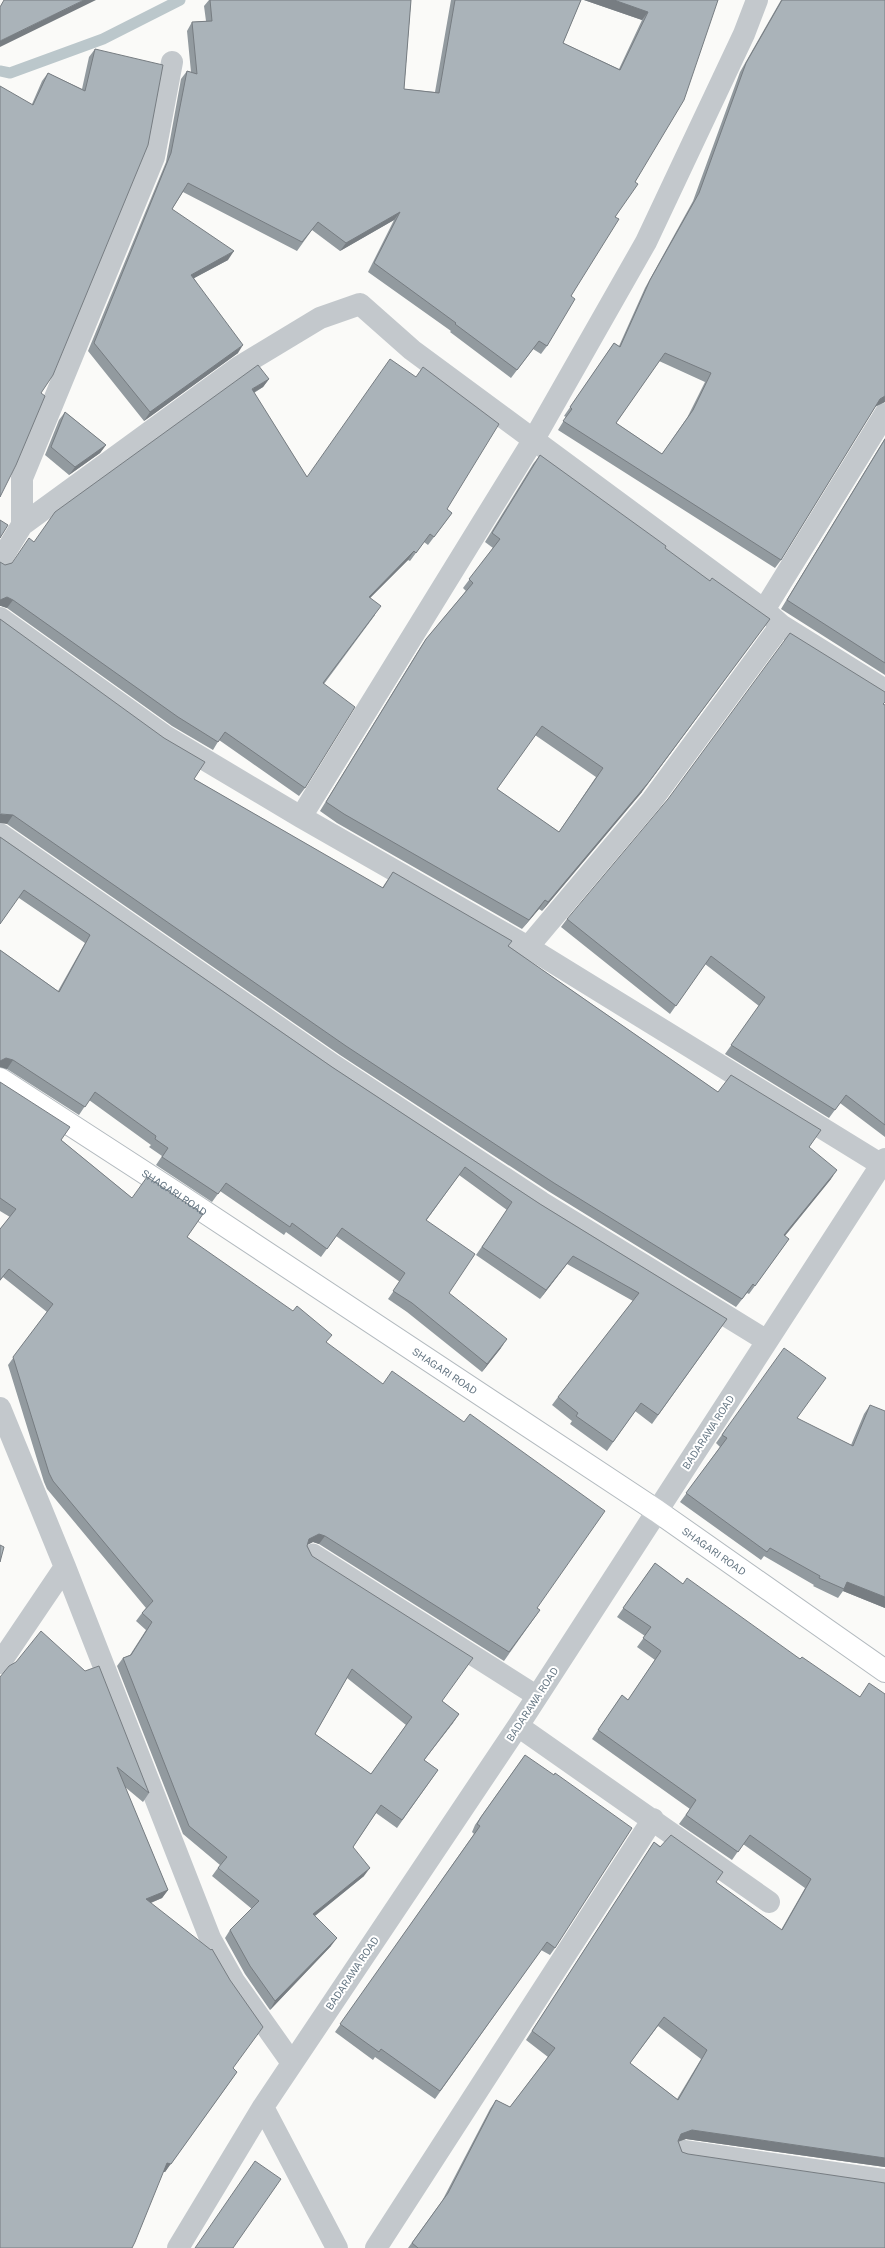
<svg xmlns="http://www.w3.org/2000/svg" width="885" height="2248" viewBox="0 0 885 2248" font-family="'Public Sans',sans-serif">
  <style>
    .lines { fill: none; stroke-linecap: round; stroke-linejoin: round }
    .stream { stroke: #bbc7cb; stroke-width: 11 }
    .secondary-casing { stroke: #b3babf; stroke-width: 24 }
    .lane { stroke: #c3c8cc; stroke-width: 21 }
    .street { stroke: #c3c8cc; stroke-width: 22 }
    .secondary { stroke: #fff; stroke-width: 22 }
    .wall { fill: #929a9f; fill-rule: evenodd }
    .shaded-wall { fill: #777d82 }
    .building { fill: #aab3b9; stroke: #777d82; fill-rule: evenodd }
    .labels { text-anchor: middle; stroke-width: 4; stroke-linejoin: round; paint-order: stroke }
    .street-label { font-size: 10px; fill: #657683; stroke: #fff }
  </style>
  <rect width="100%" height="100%" fill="#fafaf8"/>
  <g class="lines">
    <path class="stream" d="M0,71l10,2 93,-34 77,-39"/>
    <defs>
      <g id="secondary">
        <path id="s1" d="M0,1079l182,118 475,314 228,160"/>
      </g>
    </defs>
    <use href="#secondary" class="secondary-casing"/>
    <path class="lane" d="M313,1554l224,142"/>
    <path class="street" d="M22,525l217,-158 81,-49 40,-14 52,46 352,260 17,15 104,65
      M0,561l22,-36v-47l132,-321 18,-95
      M764,610l121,-196
      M0,618l165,118 136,81 227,130 357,220
      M301,817l233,-378 112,-197 98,-208 13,-34
      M0,834l333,231 208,137 226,139
      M528,947l124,-147 129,-175
      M0,1408l65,159 145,371 24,43 58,82
      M0,1663l65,-96
      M518,1726l251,176
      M263,2107l74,141
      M684,2151l201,29
      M178,2248l85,-141 255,-381 367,-567
      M376,2248l277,-429"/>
    <use href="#secondary" class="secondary"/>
  </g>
  <path class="wall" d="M209,0h202l-7,89 31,3 16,-92h130l-18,43 56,26 23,-49 -58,-20h134l-83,182 -64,114 -24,50 -6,8 -8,-5 -22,29 -61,-46 1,-1 -83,-59 26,-52 -54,31 -28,-21 -15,21 -114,-59 -11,17 56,51 -34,18 44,75 -94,68 -56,-70 78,-189 15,-83 6,-8 4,1 -4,-41 5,-9 14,-1 -2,-15z
    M781,0h104v402l-10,5 -94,153 -6,8 -217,-138 8,-13 -2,-1 50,-73 5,3 26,-58 48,-87 47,-129zM659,361l46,21 -18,36 -25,36 -46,-31z
    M95,49l-54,344 -9,-289 10,-23 6,-8 34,16 7,-32z
    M269,379l-6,8 -9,6 53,84 140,32 5,4 -24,32 -4,-3 -14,19 -2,-1 -38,38 5,17 -51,69 -19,104 -6,8 -80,-56 -6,10 -41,-24 -165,-118 -6,-2 4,-41 7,-2 22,-21z
    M65,412l41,33 -6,8 -31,22 -24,-20 14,-35z
    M885,438v237l-104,-66z
    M540,455l125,93 -23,244 -100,119 -3,-2 -17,20 -185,-106 -17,-12 100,-163 6,-9 40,-48 -3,-3 30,-40 -8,-6 48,-78zM535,735l61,42 -37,55 -62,-43z
    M0,619l194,160 188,109 11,-16 115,74 210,146 91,55 22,32 -46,57 4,3 -40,55 -2,-1 -11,14 -188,-116 -208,-136 -333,-231z
    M885,703l-1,1 1,1v432l-45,-34 -11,15 -104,-64 34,-48 -54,-42 -35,50 -109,-87 6,-8z
    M0,837l332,230 208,137 187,115 -75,105 -17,-13 -28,40 -37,-27 2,-3 -20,-16 6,-8 75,-96 -66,-37 -27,35 -64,-44 31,-45 -48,-35 -33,46 23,72 52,55 -19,24 -75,-60 -19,-13 12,-17 -64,-46 -15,21 -35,-25 -2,3 -64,-44 -8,11 -56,-37 6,-9 -13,-9 2,-2 -62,-45 -10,15 -72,-46 -7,-2v-117l58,41 27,-48 -66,-45z
    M0,1082l61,58 71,58 55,39 140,106 210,265 3,2 -36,51 -185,-117 -6,-2 -6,3 5,11 130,145 17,13 -35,46 14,10 -41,58 -21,-15 -23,34 11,29 -49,40 16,30 -61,64 -25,-36 -20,-36 5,-8 22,-21 -40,-33 8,-11 -37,-31 -66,-168 6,-8 7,-3 16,-25 -10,-9 6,-8 4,-5 -99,-119 -3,-7 -36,-117 39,-53 -44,-35 -3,4v-52l10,-12 -10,-6zM347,1678l59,47 -35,49 -56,-40z
    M870,1405l15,203 -42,-17 -5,7 -25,-12 1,-1 -50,-29 -3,4 -81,-58 40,-55 -4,-4 10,-14 71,-10 54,26 13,-31z
    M655,1563l28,21 117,75 60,38 25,-3v473l-199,-28 -8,3 4,10 203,96h-477l34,-47 48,-92 6,-9 14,7 38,-50 -22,-17 128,-198 62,40 65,48 24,-42 -62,-44 -11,16 -53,-36 11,-15 -98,-70 30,-44 6,5 27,-40 -18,-13 8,-11 -28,-19zM658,2026l43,33 -24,40 -47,-36z
    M9,1666l140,127 -6,9 -18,-15 43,103 -6,8 -11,5 82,166 -68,103h-1z
    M525,1755l30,193 -5,7 -9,-5 -106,149 -60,-42 -2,3 -38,-28 139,-198 -2,-2 3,-7z"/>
  <path class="shaded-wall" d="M84,0h12l-96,47v-6z
    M584,0h30l34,12 -6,8z
    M400,212l-6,8 -54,31 6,-8z
    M234,251l-6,9 -43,23 6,-8z
    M243,345l-5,8 -94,68 6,-9z
    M269,379l-6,8 -17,10 6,-8z
    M885,396v6l-11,5 6,-8z
    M106,445l-6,8 -31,22 6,-8z
    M414,551l-6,9 -45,45 6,-8z
    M7,597l6,3 -6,8 -6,-2h-1v-6z
    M763,628l-121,164 -100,119 6,-9z
    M1,814l12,1 -6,9 -7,-1v-8z
    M545,900l-6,9 -17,20 7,-9z
    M6,1058l7,2 -6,9 -7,-2v-6z
    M837,1170l-6,9 -53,65 6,-9z
    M573,1256l-6,8 -27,35 6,-9z
    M507,1339l-6,9 -19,24 5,-8z
    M319,1534l6,2 -6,8 -6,-2 -10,5 6,-8z
    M847,1582l38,15v11l-42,-17z
    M459,1714l-6,9 -35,45 6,-8z
    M370,1868l-6,8 -57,46 6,-8z
    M168,1890l-6,8 -22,9 6,-8z
    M337,1938l-6,8 -61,64 5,-9z
    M237,2072l-72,100 -4,-1 6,-8z
    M692,2130l193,28v9l-199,-28 -12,4 7,-9z"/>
  <path class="building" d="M4,0h80l-84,41v-34z
    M210,0h201l-7,89 35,4 16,-93h126l-18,43 57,27 28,-58 -34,-12h104l-34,100 -49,82 3,2 -23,33 4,2 -48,77 4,3 -28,47 -8,-5 -22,29 -62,-46 1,-1 -82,-60 26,-51 -54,31 -28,-21 -16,20 -114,-59 -16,26 62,42 -43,24 52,70 -93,67 -56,-69 77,-190 16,-82 10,3 -5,-52 20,-1z
    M782,0h103v396l-5,3 -99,161 -218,-139 9,-12 -2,-2 44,-64 6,4 30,-67 49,-87 47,-130zM665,353l46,20 -18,37 -31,44 -46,-31z
    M95,49l68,16 -15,80 -95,230 -12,18 4,3 -29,69 -16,32v-411l33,19 15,-32 37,18z
    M390,359l26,18 7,-10 76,57 -52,85 5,4 -18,24 -4,-3 -14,19 -2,-2 -45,46 12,9 -58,77 32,24 -50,81 -80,-56 -7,10 -40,-25 -165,-117 -6,-3 -7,3v-38l5,3 7,-2 17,-25 5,4 21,-30 203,-147 11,14 -17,10 55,88z
    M65,412l41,33 -31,22 -24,-20z
    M885,439v224l-98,-63z
    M540,455l126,91 -1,2 45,33 2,-3 58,41 -122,164 -100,119 -3,-2 -16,20 -185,-106 -18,-12 100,-163 47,-56 -4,-4 31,-40 -8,-6zM542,726l61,42 -44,64 -62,-43z
    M0,520l8,5 -8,13z
    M0,619l164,119 41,24 -11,17 189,109 10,-16 119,69 -4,5 210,146 13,-17 90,55 -12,17 28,23 -53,65 5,4 -34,47 -2,-2 -11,15 -188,-116 -208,-137 -333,-231 -12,-1 -1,1z
    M790,633l95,59v10l-2,2 2,1v420l-39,-30 -11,15 -104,-65 34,-48 -54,-41 -35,50 -109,-87 101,-120z
    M0,837l332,230 208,137 187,115 -69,96 -17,-12 -28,39 -37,-26 2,-3 -20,-16 81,-104 -66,-37 -27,34 -64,-43 30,-45 -47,-35 -39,53 49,34 -26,39 58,46 -20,25 -75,-61 -19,-12 12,-18 -63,-45 -15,21 -35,-26 -2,4 -64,-44 -8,11 -56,-37 6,-9 -13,-9 1,-3 -61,-44 -10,15 -72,-47 -7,-2 -6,3v-111l59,42 31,-57 -66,-45 -24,34z
    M0,1082l70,45 -9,13 71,58 15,-21 56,37 -16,23 106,74 4,-5 35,29 -6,7 57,42 9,-13 72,51 6,-8 135,97 -68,97 3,2 -31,42 -184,-116 -6,-2 -10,5 -2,7 5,10 161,102 -31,43 17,13 -35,46 14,10 -36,50 -21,-15 -28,42 17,21 -57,46 24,24 -62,63 -25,-35 -20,-36 29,-29 -41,-33 9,-11 -38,-31 -66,-168 8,-3 21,-33 -10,-9 11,-12 -100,-120 -4,-8 -36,-116 40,-53 -44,-35 -9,11v-51l16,-20 -16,-11zM352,1669l60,48 -41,57 -56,-40z
    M784,1348l42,30 -29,40 56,28 17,-41 15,6v186l-38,-15 -3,7 -25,-11 1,-2 -50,-28 -3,4 -81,-59 41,-55 -5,-3 4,-6z
    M0,1545l4,2 -4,15z
    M655,1563l28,21 4,-6 113,81 2,-2 58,40 9,-14 16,11v464l-193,-28 -11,4 -3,7 4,11 6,2 197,29v65h-467l-6,-5 36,-50 48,-93 14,7 45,-59 -23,-17 122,-189 6,5 11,-12 52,37 -7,10 66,48 29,-51 -61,-44 -12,17 -52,-37 10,-15 -98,-70 24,-35 6,5 33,-49 -18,-13 8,-11 -28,-19zM664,2017l43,33 -29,50 -48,-37z
    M41,1631l44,40 14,-5 50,127 -32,-26 51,123 -22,9 65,51 1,-1 18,31 33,47 -30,41 4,4 -66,92 -4,-1 -32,79 -3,6h-132v-571l9,-11 7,-4z
    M525,1755l29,20 1,-2 77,55 -77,120 -8,-6 -107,149 -59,-42 -2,3 -39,-28 140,-198 -3,-2 4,-7z
    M255,2161l26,18 -48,69h-38z"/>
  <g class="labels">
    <g class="street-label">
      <text dy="4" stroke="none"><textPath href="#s1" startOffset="208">SHAGARI ROAD</textPath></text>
      <text dy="4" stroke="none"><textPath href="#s1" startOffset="532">SHAGARI ROAD</textPath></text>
      <text transform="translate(708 1432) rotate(-57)" y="4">BADARAWA ROAD</text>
      <text dy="4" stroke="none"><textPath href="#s1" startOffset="856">SHAGARI ROAD</textPath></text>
      <text transform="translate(532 1704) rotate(-57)" y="4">BADARAWA ROAD</text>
      <text transform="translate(352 1973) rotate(-56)" y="4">BADARAWA ROAD</text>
    </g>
  </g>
</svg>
